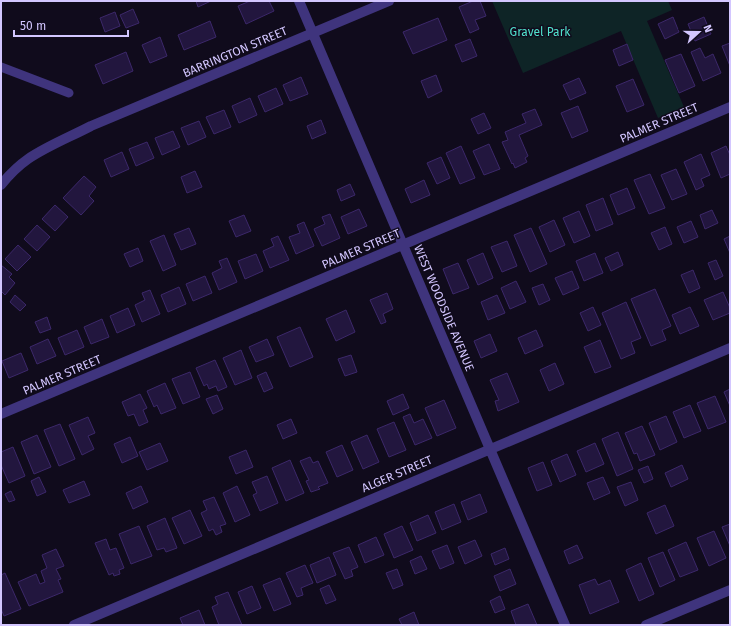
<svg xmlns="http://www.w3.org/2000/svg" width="731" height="626" viewBox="0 0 731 626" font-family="'Fira Sans',sans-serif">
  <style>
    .green { fill: #0e2426 }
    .building { fill: #22163e; stroke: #3c286a }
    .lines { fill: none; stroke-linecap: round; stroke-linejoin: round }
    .lane { stroke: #3f347d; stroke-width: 9 }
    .street { stroke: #3f347d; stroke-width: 10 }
    .labels { text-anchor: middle; stroke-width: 3; stroke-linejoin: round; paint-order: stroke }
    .park-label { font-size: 12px; fill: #50e1cc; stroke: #100b1c }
    .street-label { font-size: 12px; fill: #d3c6ff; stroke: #100b1c }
  </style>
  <rect width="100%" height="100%" fill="#100b1c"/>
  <path class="green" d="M492,1h176l4,9 -25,11 37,86 -26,11 -37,-87 -98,42z"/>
  <path class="building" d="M196,1h15l-13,6z
    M250,1h19l5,10 -28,13 -8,-18z
    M473,1h7l6,15 -11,4 4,9 -9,4 -11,-26z
    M133,9l6,14 -13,5 -6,-13z
    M115,12l5,14 -15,6 -5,-14z
    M673,17l6,15 -14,7 -7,-15z
    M704,17l7,17 -16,7 -7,-17z
    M438,18l9,22 -34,14 -10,-22z
    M210,21l6,16 -32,13 -6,-15z
    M160,37l7,19 -17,7 -8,-18z
    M470,39l7,17 -15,6 -7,-17z
    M730,43v23l-8,-20z
    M627,44l6,16 -14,6 -6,-16z
    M700,48l5,10 8,-4 8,19 -18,8 -12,-29z
    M126,52l7,19 -30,13 -8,-19z
    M681,54l14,32 -16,7 -14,-33z
    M436,75l6,16 -14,7 -7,-17z
    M301,77l7,17 -18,7 -7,-16z
    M579,78l7,15 -16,7 -7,-15z
    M633,79l11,26 -17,7 -11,-26z
    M276,88l7,16 -18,8 -7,-16z
    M250,98l7,17 -18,8 -7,-17z
    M578,106l10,25 -16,7 -11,-25z
    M535,109l7,16 -23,10 9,21 -3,2 2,4 -12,6 -2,-5 -1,1 -10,-22 6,-2 -3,-8 21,-9 -4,-9z
    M224,110l7,17 -17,7 -8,-17z
    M484,113l7,15 -13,6 -7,-15z
    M321,120l5,13 -14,6 -5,-13z
    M199,121l7,16 -18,8 -7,-17z
    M173,131l7,16 -18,8 -7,-17z
    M147,142l7,16 -18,8 -7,-17z
    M489,144l11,25 -16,6 -11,-24z
    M461,146l14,32 -15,6 -14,-31z
    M726,146l4,9v19l-9,4 -10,-25z
    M122,152l7,17 -18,8 -7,-17z
    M701,154l9,21 -9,4 3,7 -8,4 -12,-28z
    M441,157l9,21 -13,6 -10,-21z
    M676,169l11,25 -15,6 -11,-25z
    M195,171l7,16 -15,6 -6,-16z
    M650,174l15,34 -16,6 -15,-34z
    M84,176l12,11 -7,9 5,5 -13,14 -18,-17z
    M424,180l6,15 -19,8 -6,-14z
    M350,184l5,11 -14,6 -4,-11z
    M627,188l8,20 -17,7 -8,-20z
    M603,198l10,26 -17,7 -10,-26z
    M55,205l13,12 -13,14 -13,-12z
    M359,209l8,17 -19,8 -7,-17z
    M712,210l6,13 -13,6 -5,-14z
    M579,211l11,25 -16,7 -11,-25z
    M330,214l10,24 -18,8 -8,-17 11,-5 -3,-7z
    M244,215l7,16 -15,6 -7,-16z
    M554,220l11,25 -15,7 -11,-25z
    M691,221l7,16 -14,6 -7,-16z
    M304,222l10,24 -18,8 -7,-17 11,-4 -3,-8z
    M37,225l13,12 -13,14 -13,-12z
    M665,227l7,17 -13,6 -8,-17z
    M189,228l7,16 -15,6 -7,-16z
    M531,228l16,36 -17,8 -16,-37z
    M164,235l12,30 -13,6 -13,-30z
    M278,236l11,24 -19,8 -7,-17 11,-5 -3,-7z
    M730,236v17l-6,-14z
    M507,241l10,25 -15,6 -11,-25z
    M18,245l13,12 -14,14 -12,-12z
    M138,248l5,13 -13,6 -6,-13z
    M618,252l5,13 -12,6 -6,-13z
    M483,253l10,25 -15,7 -11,-25z
    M595,253l8,20 -19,8 -8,-20z
    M256,254l7,17 -18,8 -7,-18z
    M227,258l10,24 -18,8 -7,-17 10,-5 -3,-7z
    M716,260l7,16 -8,4 -7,-17z
    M458,263l11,25 -16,6 -10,-25z
    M1,265l11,9 -3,3 6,6 -10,12 -4,-4z
    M693,270l7,18 -11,5 -8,-18z
    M572,271l7,17 -16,7 -8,-17z
    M205,276l7,17 -19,8 -7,-17z
    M516,281l10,21 -16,7 -9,-21z
    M543,284l7,16 -11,5 -7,-17z
    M179,287l7,17 -18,8 -7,-17z
    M655,289l16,37 -9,4 4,10 -15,6 -20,-47z
    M150,290l10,24 -18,8 -7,-17 10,-5 -3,-7z
    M723,292l7,16v5l-17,7 -9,-20z
    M387,293l6,16 -10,5 3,8 -5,2 -11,-24z
    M15,295l11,10 -6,6 -10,-9z
    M497,295l8,18 -17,7 -7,-18z
    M626,302l15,36 -10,4 4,11 -14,6 -19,-46z
    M593,307l8,18 -13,6 -8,-18z
    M690,307l9,19 -19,8 -8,-19z
    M128,308l7,17 -18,8 -7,-17z
    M346,310l9,22 -19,9 -10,-22z
    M47,317l4,12 -11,4 -5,-11z
    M102,319l7,18 -18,7 -7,-17z
    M300,327l13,30 -23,10 -13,-30z
    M77,330l7,17 -19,8 -7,-17z
    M536,330l7,16 -18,8 -7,-16z
    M490,334l7,17 -16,7 -7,-17z
    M48,339l8,17 -19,8 -7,-17z
    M267,339l7,16 -18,7 -7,-15z
    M600,340l11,27 -16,6 -11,-26z
    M241,350l11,28 -17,7 -12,-27z
    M21,353l7,17 -19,8 -7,-17z
    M351,355l6,17 -12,4 -7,-17z
    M215,360l12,27 -9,4 -2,-5 -7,3 -2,-5 -3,2 -8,-18z
    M555,363l9,21 -15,7 -9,-21z
    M190,372l10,25 -17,7 -11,-25z
    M266,372l7,16 -9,4 -7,-16z
    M507,373l12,29 -21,9 -3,-10 4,-1 -9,-20z
    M165,383l11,25 -15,6 -4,-9 -3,2 -7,-16z
    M730,389v17l-6,-14z
    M140,394l7,14 -4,2 5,12 -9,4 -5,-12 -6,2 -6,-14z
    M403,394l6,14 -16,7 -6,-14z
    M217,395l6,14 -10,5 -7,-15z
    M715,396l11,26 -18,7 -11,-26z
    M444,400l12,28 -19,8 -12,-28z
    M690,405l11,26 -17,7 -11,-26z
    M410,414l4,9 9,-4 9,19 -17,7 -12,-28z
    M666,416l11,26 -17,8 -11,-27z
    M88,417l7,16 -7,3 6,13 -12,6 -13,-30z
    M291,419l6,14 -14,6 -6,-14z
    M394,422l12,28 -17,7 -12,-28z
    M60,424l15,35 -16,7 -15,-36z
    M642,426l13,29 -15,6 -3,-8 -3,1 -9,-21z
    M618,432l15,37 -16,7 -15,-37z
    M37,435l14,32 -17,7 -13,-32z
    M367,435l12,27 -16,7 -12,-27z
    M130,437l8,19 -16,7 -8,-19z
    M160,443l8,18 -21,9 -8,-18z
    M595,443l9,21 -18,8 -9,-21z
    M342,445l11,25 -16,7 -11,-25z
    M13,447l12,29 -16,7 -8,-18v-13z
    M246,450l7,17 -17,7 -7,-17z
    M567,454l9,21 -16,7 -9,-21z
    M310,457l3,6 5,-2 10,22 -10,4 2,2 -9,3 -5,-11 3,-1 -9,-19z
    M290,460l14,33 -18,8 -14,-33z
    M543,462l9,23 -15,6 -9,-23z
    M682,465l6,14 -17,8 -6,-14z
    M648,466l5,13 -9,4 -6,-13z
    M267,476l11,27 -18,8 -7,-16 4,-2 -5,-11z
    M39,477l7,15 -9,4 -6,-15z
    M603,477l7,16 -16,7 -7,-17z
    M84,481l6,14 -21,8 -6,-13z
    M631,482l7,18 -13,6 -8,-19z
    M141,486l7,16 -15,7 -7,-16z
    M237,486l13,29 -15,7 -12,-29z
    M11,491l4,9 -6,2 -4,-8z
    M480,494l7,18 -19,8 -7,-18z
    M214,497l12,27 -6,2 2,6 -6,3 -3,-6 -4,2 -8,-18 6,-3 -4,-9z
    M454,504l7,18 -19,8 -7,-18z
    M665,505l9,21 -18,8 -9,-21z
    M190,510l12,26 -18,8 -12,-26z
    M428,515l8,18 -19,8 -7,-18z
    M165,518l12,30 -11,4 -2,-4 -7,2 -10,-24z
    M730,524v22l-8,-19z
    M139,526l13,30 -21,8 -12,-30z
    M402,526l11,24 -19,8 -10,-24z
    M714,531l12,27 -17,8 -12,-28z
    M376,537l8,18 -19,8 -7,-18z
    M106,539l4,11 6,-2 8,20 -5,2 1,4 -6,2 -1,-3 -4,2 -14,-32z
    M475,540l7,16 -17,8 -7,-17z
    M686,542l12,28 -18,7 -12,-27z
    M447,545l7,18 -14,6 -8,-18z
    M577,545l6,13 -14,6 -5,-13z
    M349,547l9,20 -7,3 2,6 -8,3 -12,-26z
    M505,548l4,11 -14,6 -4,-11z
    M56,549l8,17 -8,3 5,10 -3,1 5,12 -34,14 -11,-24 18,-8 4,10 5,-2 -4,-11 6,-3 -5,-13z
    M663,552l12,28 -15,7 -12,-29z
    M421,556l6,13 -12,5 -5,-13z
    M329,557l7,18 -19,8 -7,-18z
    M641,563l13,31 -15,7 -13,-31z
    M305,565l8,18 -12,5 2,7 -6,2 -11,-24z
    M397,569l6,16 -10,4 -7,-16z
    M510,569l6,15 -16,7 -6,-15z
    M5,573l16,36 -17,7 -3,-7v-34z
    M280,578l11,26 -17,7 -11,-26z
    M595,579l3,6 12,-5 9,22 -29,12 -11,-29z
    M329,585l7,15 -10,4 -6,-15z
    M252,586l9,22 -14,6 -9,-22z
    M228,592l14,33h-23l-7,-18 6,-3 -3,-7z
    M500,596l5,13 -10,4 -5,-12z
    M528,604l9,21h-21l-5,-14z
    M199,610l6,15h-22l-3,-7z
    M414,612l5,13h-17l-3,-6z"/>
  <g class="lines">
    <path class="lane" d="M1,67l68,26"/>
    <path class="street" d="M299,1l266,624
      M1,185c8,-10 17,-19 27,-26 19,-13 42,-22 63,-33l298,-125
      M1,414l729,-307
      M74,625l656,-277
      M646,625l84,-35"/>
  </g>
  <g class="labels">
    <g class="park-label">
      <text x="540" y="36">Gravel Park</text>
    </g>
    <g class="street-label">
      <text transform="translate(235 52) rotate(-23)" y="4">BARRINGTON STREET</text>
      <text transform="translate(659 123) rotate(-23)" y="4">PALMER STREET</text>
      <text transform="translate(361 249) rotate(-23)" y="4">PALMER STREET</text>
      <text transform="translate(444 308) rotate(67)" y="4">WEST WOODSIDE AVENUE</text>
      <text transform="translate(62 375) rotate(-23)" y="4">PALMER STREET</text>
      <text transform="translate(397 474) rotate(-23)" y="4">ALGER STREET</text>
    </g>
  </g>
  <rect width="731" height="626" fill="none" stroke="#d3c6ff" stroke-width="4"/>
  <g transform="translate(699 32) rotate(69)" stroke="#100b1c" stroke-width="3" paint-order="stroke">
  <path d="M0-3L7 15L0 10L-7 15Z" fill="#d3c6ff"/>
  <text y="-6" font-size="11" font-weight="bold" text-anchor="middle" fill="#d3c6ff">N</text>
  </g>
  <path d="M14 30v6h114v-6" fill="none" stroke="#d3c6ff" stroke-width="2"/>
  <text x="20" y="30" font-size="12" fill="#d3c6ff" stroke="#100b1c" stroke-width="3" paint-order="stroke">50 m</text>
</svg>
